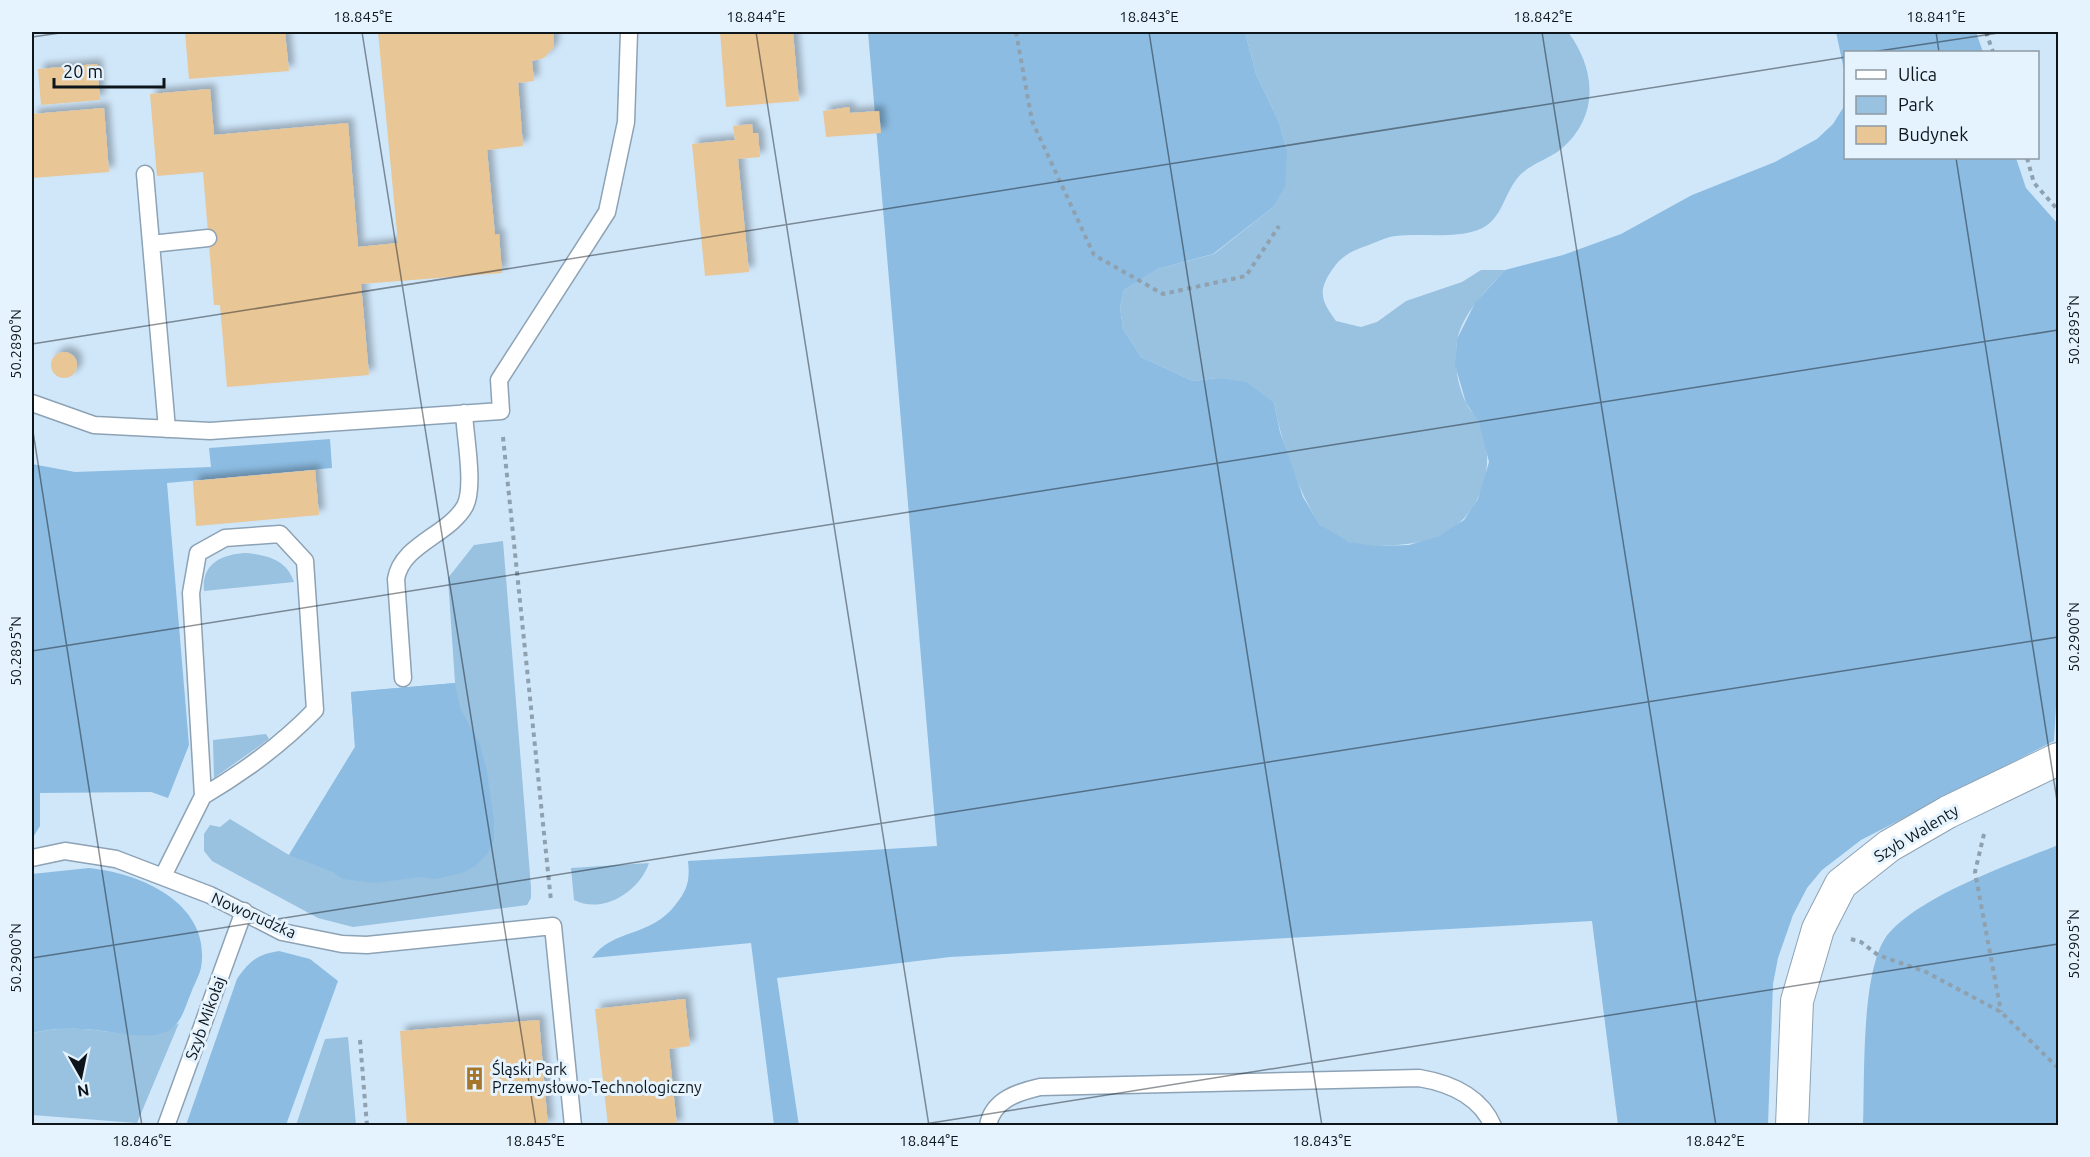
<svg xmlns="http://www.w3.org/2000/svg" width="2090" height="1157" viewBox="0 0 2090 1157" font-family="Ubuntu,sans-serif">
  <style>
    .green { fill: #99c1e0 }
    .forest { fill: #8cbce2 }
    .building { fill: #e9c696; filter: url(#shadow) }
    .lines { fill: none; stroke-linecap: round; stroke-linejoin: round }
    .lane-casing { stroke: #8da2b4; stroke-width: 19 }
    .street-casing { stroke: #8da2b4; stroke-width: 34 }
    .path { stroke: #8fa1af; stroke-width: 4; stroke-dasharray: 4.5 4.5; stroke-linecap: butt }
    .lane { stroke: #fff; stroke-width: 16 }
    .street { stroke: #fff; stroke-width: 32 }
    .ticks { fill: none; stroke: #0d151b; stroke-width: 1.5; stroke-opacity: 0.45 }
    .labels { text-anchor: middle; stroke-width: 6; stroke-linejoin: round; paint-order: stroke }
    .street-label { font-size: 16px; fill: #0d151b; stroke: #e5f3fe }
    .poi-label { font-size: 16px; fill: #0d151b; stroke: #e5f3fe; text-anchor: start }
    .neatline { fill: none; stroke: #0d151b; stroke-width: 2 }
    .ticks-label { font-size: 15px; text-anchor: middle; fill: #0d151b }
  </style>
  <defs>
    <filter id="shadow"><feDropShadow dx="5.5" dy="-5.5" stdDeviation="3" flood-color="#0004"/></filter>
  </defs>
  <rect width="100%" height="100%" fill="#d0e7fa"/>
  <path class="green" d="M1245,32h323c28,37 32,85 -8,118 -12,9 -27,13 -39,24 -18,18 -17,46 -43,56 -26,9 -55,3 -82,6 -10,1 -21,7 -30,10 -17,6 -26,11 -36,27 -13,20 -7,30 6,48l25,6 16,-5 29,-21 56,-19 19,-12h24c-18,20 -43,43 -48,71 -3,20 0,44 9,62 3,7 10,12 13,19 20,42 2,97 -42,115 -19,7 -37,8 -58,9 -19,1 -50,-7 -61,-24 -22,-36 -36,-78 -44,-119l-57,-25 -24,3 -52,-24 -18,-28 -3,-22 4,-17 34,-21 56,-15 58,-46 15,-58 -8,-28 -23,-48z
    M503,541l28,346v11l-4,7 -174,22 -35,-9 -106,-57 -8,-10v-17l6,-9 10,2 10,-8 59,36 66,-108 -4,-55 104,-9 -7,-105 26,-33z
    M246,553c22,2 41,7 48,29l-90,9c-3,-28 19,-37 42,-38z
    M266,734l3,5 -55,39 -1,-38z
    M649,863c-9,28 -46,52 -75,37l-3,-32z
    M179,1023l-42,100 -105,-8v-82c16,-4 34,-5 51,-4 32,2 67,14 96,-6z
    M348,1037l8,88h-60l29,-86z"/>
  <path class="forest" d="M868,32h377l11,42 23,48 8,28 -2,37 -13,21 -59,46 -55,15 -34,21 -4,17 3,22 18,28 52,24 24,-3 29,4 28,21 6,29 23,65 17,28 29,17 26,4 34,-1 30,-9 25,-16 14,-21 11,-37 -10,-40 -13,-19 -11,-38 2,-26 18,-36 30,-33 58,-15 58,-21 71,-39 83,-33 42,-23 16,-15 10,-16 1,-38 -8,-38h140l7,20h-137v106h170l10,30 32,36v448l-4,69 -193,99 -39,30 -15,18 -14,27 -15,43 -5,26 -5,141h-150l-26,-204 -642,36 -173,21 22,148 -25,-1 -23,-182 -159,15c21,-30 59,-20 84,-54 12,-15 14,-25 12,-43l249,-15z
    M330,439l2,29 -165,15 22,262 -21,53 -17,-6 -111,1v33l-8,13v-375l43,8 136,-5 -2,-19z
    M455,683l5,25 20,36 7,28 7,50v18l-6,13 -13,13 -13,7 -27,6 -15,-2 -45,6 -32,-4 -10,-7 -44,-17 66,-108 -4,-55z
    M2058,845v280h-195c2,-44 -3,-159 26,-192 33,-38 122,-69 169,-88z
    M89,868c51,5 123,35 112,100 -2,8 -7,17 -10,25 -6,14 -9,30 -23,38 -24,11 -62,-2 -87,-2 -16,-1 -34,0 -49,4v-159z
    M279,951l31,8 28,22 -52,144h-100l51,-146c12,-18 21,-25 42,-28z"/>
  <path class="building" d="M185,32h100l4,39 -100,8z
    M378,32h176l-1,16 -9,10 -12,3 2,20 -16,2 5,63 -36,4 8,85 4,-1 3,39 -141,11 8,91 -142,12 -7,-82h-6l-11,-133 -46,4 -7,-82 60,-5 4,46 134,-12 10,124 40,-4z
    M720,32h73l6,69 -73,6z
    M97,64l3,36 -59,5 -3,-36z
    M849,107l1,6 29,-2 2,22 -55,4 -3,-26z
    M104,108l5,64 -77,6v-64z
    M752,124l1,9h5l2,24 -22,2 11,113 -44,4 -13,-132 43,-4 -2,-14z
    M51 365a13 13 0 1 1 26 0a13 13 0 1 1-26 0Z
    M315,470l4,45 -123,11 -3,-45z
    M685,999l5,47 -21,3 8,77h-69l-13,-117z
    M539,1020l9,106h-141l-7,-95z"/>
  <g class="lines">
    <defs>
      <path id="lane" d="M145,174l22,255
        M151,244l57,-6
        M32,403l62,22 116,6 291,-20 -2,-31 108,-168 19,-90 3,-90
        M403,678l-7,-99c6,-35 53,-44 69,-73 10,-19 0,-70 -1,-93
        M32,858l33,-7 51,8 94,36 72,37 60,12 25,1 186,-19 20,200
        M163,876l40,-80 -12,-203 7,-40 27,-15 55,-4 25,27 10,149c-34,35 -71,62 -112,86
        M166,1126l78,-215
        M988,1126c4,-26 30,-34 52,-39l379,-9c30,5 61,18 74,48"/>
      <path id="street" d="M1792,1126l5,-125 21,-72 23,-45 48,-38 59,-34 110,-53"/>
    </defs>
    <use href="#lane" class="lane-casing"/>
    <use href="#street" class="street-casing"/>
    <path class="path" d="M1016,32l16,89 62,134 69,39 83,-18 33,-50
      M1986,32l7,20
      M2027,158l7,25 24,27
      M503,437l48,464
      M1984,834l-9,38 26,140
      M1851,939l10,3 17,13 48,17 75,40 57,56
      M360,1040l7,86"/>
    <use href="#lane" class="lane"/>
    <use href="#street" class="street"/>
  </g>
  <path class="ticks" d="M362,32l174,1094M756,32l173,1094M1149,32l173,1094M1542,32l174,1094M1936,32l3,20M32,37l35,-5M1872,52l133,-20M1956,158l102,649M32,344l1814,-287M32,425l110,701M32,651l2026,-321M32,958l2026,-321M912,1126l1146,-182"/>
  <defs>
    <symbol id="building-bare" viewBox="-9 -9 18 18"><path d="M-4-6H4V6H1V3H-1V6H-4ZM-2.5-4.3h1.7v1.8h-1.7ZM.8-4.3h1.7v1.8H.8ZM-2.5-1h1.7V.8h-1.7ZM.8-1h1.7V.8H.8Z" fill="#a57529" stroke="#e5f3fe" stroke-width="2.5" paint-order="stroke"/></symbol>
  </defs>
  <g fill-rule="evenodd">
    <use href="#building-bare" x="458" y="1062" width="33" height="33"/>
  </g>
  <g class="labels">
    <g class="street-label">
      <text transform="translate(1916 833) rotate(-31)" y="6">Szyb Walenty</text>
      <text transform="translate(254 915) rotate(24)" y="6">Noworudzka</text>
      <text transform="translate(205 1018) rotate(-70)" y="6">Szyb Mikołaj</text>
    </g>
    <g class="poi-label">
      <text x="492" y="1075">Śląski Park<tspan x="492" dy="18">Przemysłowo-Technologiczny</tspan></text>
    </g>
  </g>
  <rect width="2090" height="1157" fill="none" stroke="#e5f3fe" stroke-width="66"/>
  <rect x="1844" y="51" width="195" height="108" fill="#e5f3fe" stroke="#8f9aa3" stroke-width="1.5"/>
  <rect x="1856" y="70" width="30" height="9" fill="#ffffff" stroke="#8f9aa3" stroke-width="1.5"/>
  <text x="1898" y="81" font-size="18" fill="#0d151b">Ulica</text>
  <rect x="1856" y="96" width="30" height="18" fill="#99c1e0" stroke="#8f9aa3" stroke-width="1.5"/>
  <text x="1898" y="111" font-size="18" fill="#0d151b">Park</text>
  <rect x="1856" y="126" width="30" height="18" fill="#e9c696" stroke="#8f9aa3" stroke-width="1.5"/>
  <text x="1898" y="141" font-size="18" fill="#0d151b">Budynek</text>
  <g transform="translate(81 1076) rotate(171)" stroke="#e5f3fe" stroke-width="4.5" paint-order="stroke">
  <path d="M0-4.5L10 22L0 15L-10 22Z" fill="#0d151b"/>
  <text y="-9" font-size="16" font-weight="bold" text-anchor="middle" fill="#0d151b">N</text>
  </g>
  <path d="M54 78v9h110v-9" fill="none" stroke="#0d151b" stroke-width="3"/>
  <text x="63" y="78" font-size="18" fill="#0d151b" stroke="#e5f3fe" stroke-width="4.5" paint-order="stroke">20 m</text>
  <rect x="33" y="33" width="2024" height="1091" class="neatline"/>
  <g class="ticks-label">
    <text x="363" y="22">18.845°E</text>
    <text x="756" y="22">18.844°E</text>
    <text x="1149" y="22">18.843°E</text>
    <text x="1543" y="22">18.842°E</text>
    <text x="1936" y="22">18.841°E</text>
    <text transform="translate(2074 330) rotate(-90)" y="5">50.2895°N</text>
    <text transform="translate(16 344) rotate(-90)" y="5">50.2890°N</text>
    <text transform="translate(2074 637) rotate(-90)" y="5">50.2900°N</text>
    <text transform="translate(16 651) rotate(-90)" y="5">50.2895°N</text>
    <text transform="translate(2074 944) rotate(-90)" y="5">50.2905°N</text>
    <text transform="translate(16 958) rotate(-90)" y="5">50.2900°N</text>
    <text x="142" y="1146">18.846°E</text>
    <text x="535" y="1146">18.845°E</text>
    <text x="929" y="1146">18.844°E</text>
    <text x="1322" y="1146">18.843°E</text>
    <text x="1715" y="1146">18.842°E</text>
  </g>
</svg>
